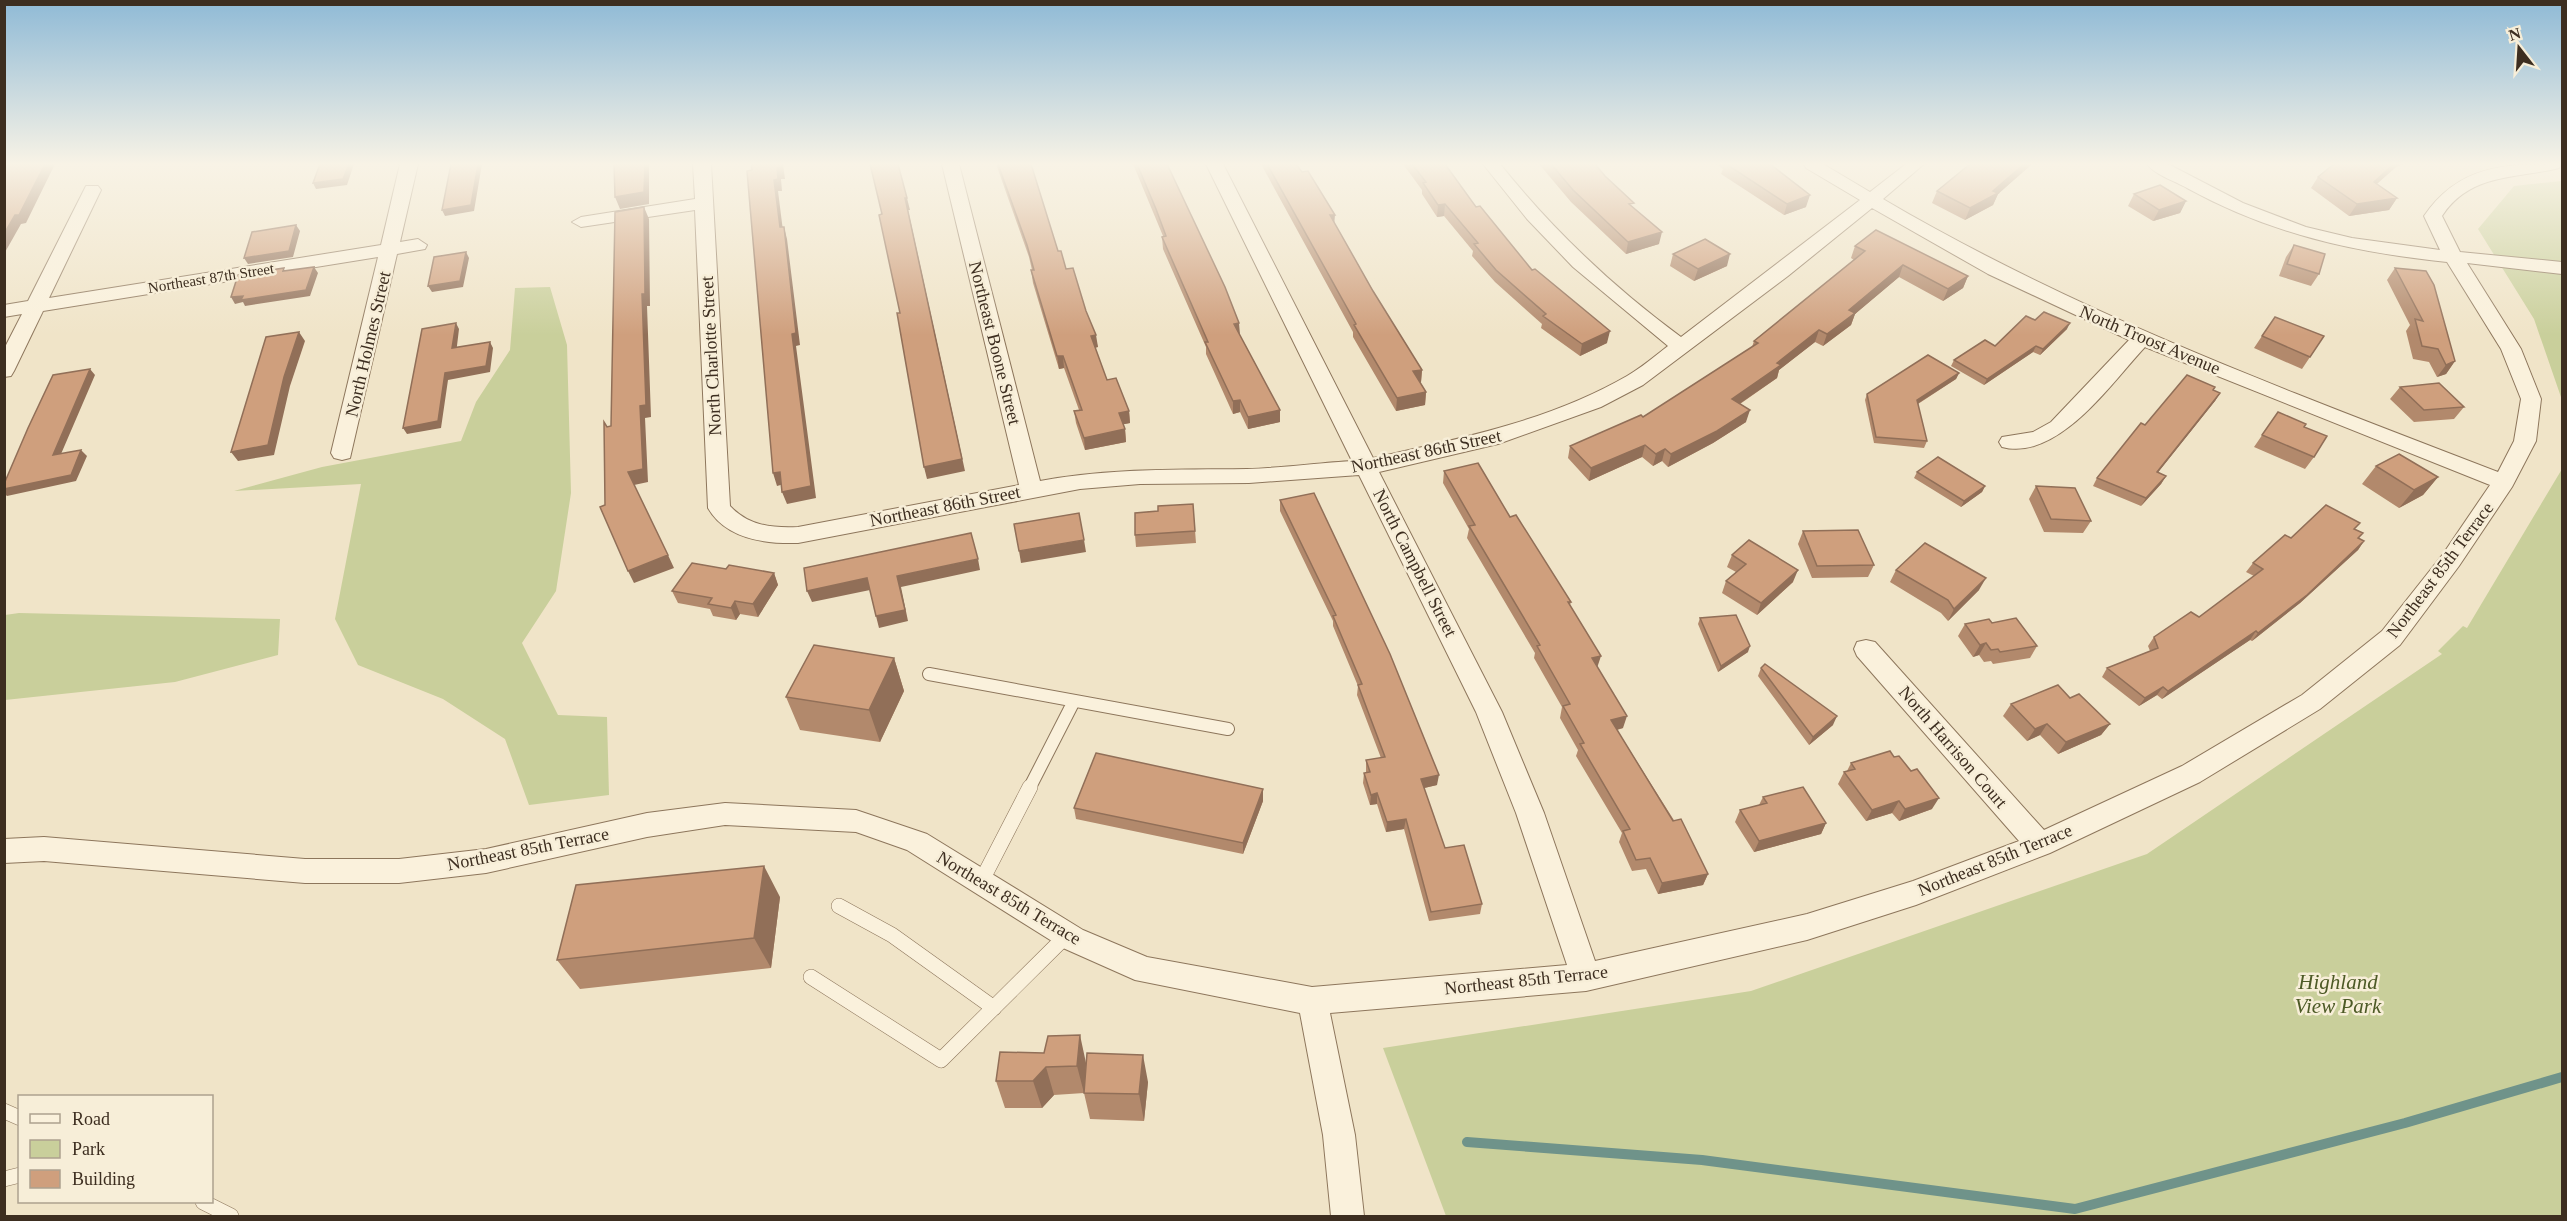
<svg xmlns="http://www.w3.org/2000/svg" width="2567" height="1221" viewBox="0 0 2567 1221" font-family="Georgia,serif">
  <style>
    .green { fill: #c9cf9b }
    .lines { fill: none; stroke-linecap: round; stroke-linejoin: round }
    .stream { stroke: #6f938a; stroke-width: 10 }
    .service-far1-casing { stroke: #8d765c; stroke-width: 14 }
    .service-casing { stroke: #8d765c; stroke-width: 16 }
    .minor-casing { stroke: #8d765c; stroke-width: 2 }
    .service-far1 { stroke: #faf1dc; stroke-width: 12 }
    .service { stroke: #faf1dc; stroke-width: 15 }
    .minor { fill: #faf1dc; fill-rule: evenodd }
    .wall { fill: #b2896c }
    .shaded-wall { fill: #916f58 }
    .building { fill: #cf9f7d; stroke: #916f58; stroke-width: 1.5 }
    .labels { text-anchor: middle; stroke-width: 5; stroke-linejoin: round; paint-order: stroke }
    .far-street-label { font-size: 15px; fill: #3d2e20; stroke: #f7eed8 }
    .street-label { font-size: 18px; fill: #3d2e20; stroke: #f7eed8 }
    .near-park-label { font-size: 21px; font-style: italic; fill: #4d5a26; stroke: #f7eed8 }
  </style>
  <rect width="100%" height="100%" fill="#f0e4c8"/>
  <path class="green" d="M2562,181v219l-28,-81 -56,-90 36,-43z
    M550,287l17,58 4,148 -15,98 -34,52 36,72 49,2 2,78 -80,10 -24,-66 -62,-40 -85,-34 -23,-46 26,-135 -127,7 88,-24 139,-26 15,-39 34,-52 5,-62z
    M2562,469v747h-1116l-63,-168 368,-57 396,-137 295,-200 -4,-3 25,-25 4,2z
    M19,613l261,6 -2,36 -103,27 -170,18v-85z"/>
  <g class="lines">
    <path class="stream" d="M1467,1142l235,18 373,49 330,-86 157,-46"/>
    <defs>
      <path id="service-far1" d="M929,674l299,55
        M1029,789l45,-88"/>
      <path id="service" d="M982,880l48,-93
        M839,906l53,29 102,73
        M811,977l130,83 126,-125
        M4,1111l16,7
        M4,1179l16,-4
        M203,1202l28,14"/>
      <path id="minor" d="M400,164h18l-18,78 18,-3 9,6 -2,4 -28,5 -47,204 -8,2 -8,-2 -3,-5 47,-196 -335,54 -29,60 -3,5 -7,1v-28l18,-35 -18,3v-12l24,-4 58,-115h12l3,4 -52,108 332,-53z
        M693,164h18l19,342c19,20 41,22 68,21l221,-42 -77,-321h17l81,317c69,-13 137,-11 207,-12 35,-1 70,-6 105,-8l-146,-297h17l150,294c86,-19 176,-37 254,-82 14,-8 28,-20 41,-30l-95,-79 -46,-48 -44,-55h17c53,66 113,123 181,173l179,-137 -54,-32 -2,-4h19l47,28 36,-28h18l-41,35c197,116 403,191 615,273l16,-31 7,-42 -20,-50 -54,-87c-95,-10 -176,-28 -260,-74 -12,-7 -32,-13 -40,-24h21l75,39 63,24 46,11 88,12 -16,-34c35,-51 81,-52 137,-52l-2,4c-44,11 -89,5 -117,48l18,36 102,10v12l-95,-11 54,86 20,50 -5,42 -24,46 -53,79 -59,79 -80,64 -120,73 -150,71 -134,52 -109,35 -221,51 -256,22 25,122 9,81h-33l-8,-81 -23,-122 -165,-33 -72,-32 -156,-98 -51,-18 -131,-7 -78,12 -161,36 -87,10h-94l-261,-22 -40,2v-24l40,-2 261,22h94l87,-10 161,-36 78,-10 131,7 71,24 156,96 64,27 165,30 255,-22 -51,-152 -40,-101 -117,-237 -110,8 -109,1 -60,5 -282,54c-33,1 -72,-4 -90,-35l-13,-298 -114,17 -9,-5 9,-5 114,-18zM1872,208l116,66 141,66 -78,82 -18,10 -31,5 -3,5 3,5c56,15 110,-65 143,-100l345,138 -47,69 -61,77 -80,64 -120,71 -138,64 -169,-188 -9,-2 -9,2 -3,7 3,7 162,185 -106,40 -106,33 -212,47 -51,-148 -42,-101 -123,-240 119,-28 103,-37 42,-22 145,-109z"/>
    </defs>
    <use href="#service-far1" class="service-far1-casing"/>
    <use href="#service" class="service-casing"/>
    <use href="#minor" class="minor-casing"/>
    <use href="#service-far1" class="service-far1"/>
    <use href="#service" class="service"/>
    <use href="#minor" class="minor"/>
  </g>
  <path class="wall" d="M996,164h35l27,87 28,60 12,36 -3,1 12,32 22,31 1,12 -7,1 2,5 1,13 -41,8 -9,-27 -2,-12 5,-1 -15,-42 -5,1 -26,-86 -2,-13h1l-3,-13z
    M1133,164h34l72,159v11l41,88 -32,7 -8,-17 -7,2 -27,-60v-7l-43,-98 -1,-12 1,-1z
    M1261,164h35l38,59 39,68 49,79 -1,12h-1l6,10 -1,13 -29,6 -43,-74v-5z
    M1403,164h42l31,43 56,63 75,73 -27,13 -39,-28 1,-4 -47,-42 -23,-26 1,-5 -29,-35 -7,1 -15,-23v-4z
    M1539,164h56l38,44 26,36 -33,10 -55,-52z
    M1716,164h54l36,43 -22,8 -63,-41 2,-5z
    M1970,164h62l-34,30 -5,11 -28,15 -33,-17 5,-12z
    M2334,164h69l-7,3 -19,17 20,14 -8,12 -40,6 -38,-28 7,-11z
    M2134,194l52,7 -6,12 -27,8 -25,-15z
    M2294,245l25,29 -8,12 -32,-10 7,-19z
    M1855,246l113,30 -5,12 -20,13 -44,-24 -44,37 -4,11 -28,21 -8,-4 -36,28 -2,8 -37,26 6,18 -33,21 -45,24 -6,-6 -9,5 -11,-9 -53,24 -21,-23 2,-12 73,-29 109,-70 2,-6 100,-81 -3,-2z
    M1673,254l54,12 -33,15 -24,-15z
    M2395,268l60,93 -9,13 -9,3 -8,-15 -16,-3 -7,-28 4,-6 -23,-45z
    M2035,320l32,9 -27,26 -7,-3 -49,33 -33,-19 3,-6 41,-14z
    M2262,336h62l-22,33 -48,-21z
    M1959,373l-3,6 -38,25 9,37 -3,7 -50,-5 -9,-43 2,-6z
    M2400,387l64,20 -10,12 -40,3 -24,-23z
    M2213,390l7,3 -5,8 -57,71 8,4 -5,8 -20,22 -48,-20 4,-8 48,-53z
    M2278,412l26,15 10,30 -9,12 -51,-22z
    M2376,466l62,11 -15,18 -24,13 -37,-24z
    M1444,471l66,46 61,85 -1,3 53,123 -6,2 91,144 -5,11 -45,9 -12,-25 -14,2 -13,-29 3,-9 -46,-77 2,-6 -18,-32 2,-11 -28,-49 1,-5 -68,-115 2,-9 -26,-46z
    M1917,472l68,14 -3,6 -21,15 -47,-29z
    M2036,486l55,35 -8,12 -39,-1 -15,-33z
    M1280,500l157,285 -13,3 21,60 37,56 -2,10 -51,7 -25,-92 -18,3 -9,-28 -7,1 -7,-22 1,-10h2v-13l15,-2 -24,-63 1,-9 -25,-60v-5l-53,-110z
    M1193,504l3,39 -60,4 -1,-12 23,-24z
    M2360,523l-5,6 8,4 -4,5 5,3 -6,9 -58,53 -48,38 -2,-1 -88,59 -5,-4 -18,11 -37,-29 5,-9 43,-17 -2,-5 6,-9 45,-20 55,-41 -8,-4 7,-9 38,-25z
    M1803,531l71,34 -6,12 -56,1 -14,-34z
    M1732,555l61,27 -36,33 -35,-22 4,-12 10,-9 -9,-5z
    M726,569l48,4 4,12 -20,32 -18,-3 -4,6 -23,-4 -3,-7 -32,-6 -6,-12z
    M1896,570l83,20 -31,31 -7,-8 -51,-31z
    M1700,618l48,34 -30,20 -20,-48z
    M1992,623l45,23 -7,12 -37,6 -2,-3 -7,1 -5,-7 -6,2 -15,-21 7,-12z
    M894,658l10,33 -24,51 -80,-12 -14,-33z
    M1761,668l72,57 -24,20 -51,-69z
    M2070,698l40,26 -9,11 -43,19 -18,-19 -13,6 -24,-25 8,-12z
    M1851,763l81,46 -33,12 -7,-8 -26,8 -28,-37 6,-12 3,-1z
    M1263,789v12l-20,53 -167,-35 -2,-11z
    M1763,797l63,26 -5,11 -67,18 -19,-30 5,-12 19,-5z
    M780,897l-9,71 -191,21 -23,-29z
    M1000,1052l86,11 62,19 -4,39 -54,-2 -6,-26 -30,2 -12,13h-37l-9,-27z"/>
  <path class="shaded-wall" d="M45,164h10l-29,59 -5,1 -17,30v-20z
    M349,164h5l-7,21 -31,4 -3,-6z
    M478,164h4l-8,47 -29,5 -3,-6z
    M645,164h4v40l-29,5 -5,-12z
    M781,164h2l2,15h-4l1,12h-4l6,48 -4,-12 -6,-47 3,-12z
    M2024,164h8l-34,30 -5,11 -28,15 5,-12 23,-17z
    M2394,164h9l-7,3 -30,26 8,-11z
    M1810,195l-4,12 -22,8 3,-11z
    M905,198h2l3,12h-2l57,261 -38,8 -3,-12z
    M2397,198l-8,12 -40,6 8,-12z
    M2186,201l-6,12 -27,8 6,-11z
    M1445,204l-1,12 -7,1 1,-12z
    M644,207l5,12 1,87h-3l4,111 -6,1 3,64 -14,3 -6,-13 14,-178z
    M1330,215h5l-1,11z
    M296,225l4,6 -7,26 -45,7 -4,-6z
    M784,227l3,12 13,106 -4,1 20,152 -29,6 -5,-12 10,-158z
    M1662,232l-3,12 -33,10 2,-12z
    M466,252l3,6 -6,29 -31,5 -4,-6z
    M1730,254l-3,12 -33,15 4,-12z
    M1903,265l-4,12 -44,37 -4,11 -28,21 4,-12 22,-24z
    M314,267l4,6 -8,23 -65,10 -2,-4 -8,2 -4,-7z
    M1968,276l-5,12 -20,13 5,-12z
    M456,323l3,6 -3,25 -4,-6z
    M1239,323l1,12 -6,-11z
    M2070,323l-3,6 -27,26 3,-6z
    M1819,330l-4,12 -36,28 -2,8 -48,33 3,-12z
    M1610,331l-3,12 -27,13 2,-12z
    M299,332l6,9 -15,45 -16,69 -36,6 -7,-9 53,-75z
    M1096,335l2,12 -6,1 -1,-12z
    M490,342l3,6 -3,24 -42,8 -7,48 -34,6 -4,-6 42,-55z
    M2036,346l-3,6 -49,33 3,-6z
    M1057,356h6l1,12 -5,1z
    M2455,361l-9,13 -9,3 9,-12z
    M90,369l5,6 -37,86 -5,-6z
    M1422,370l-1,12 -9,2 1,-13z
    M1959,373l-3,6 -42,27 3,-6z
    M1426,392l-1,13 -29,6 1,-13z
    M2220,393l-5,8 -63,79 5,-8z
    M1240,400v12l-7,2v-13z
    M1280,410v12l-32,7v-12z
    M1750,410l-4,12 -33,21 -45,24 3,-13z
    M1129,411l1,12 -10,2 -1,-12z
    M1125,429l1,13 -41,8 -1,-12z
    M1645,445l-3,12 -53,24 2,-13z
    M1665,449l-3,12 -9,5 3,-12z
    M81,450l6,6 -11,25 -69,15 -3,-3v-4z
    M780,472l4,12 -7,2 -4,-13z
    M2166,476l-5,8 -20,22 5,-8z
    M2438,477l-15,18 -24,13 15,-18z
    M1985,486l-3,6 -21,15 3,-6z
    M1084,540l2,12 -65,11 -2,-12z
    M2364,541l-6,9 -58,53 -48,38 6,-8z
    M668,555l6,13 -40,15 -6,-12z
    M978,559l2,11 -79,17 7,34 -29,7 -3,-12 21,-40z
    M1798,570l-5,12 -36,33 4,-12z
    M774,573l4,12 -20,32 -5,-13z
    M867,578l3,12 -58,12 -5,-11z
    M1986,578l-7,12 -31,31 6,-12z
    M735,601l5,13 -4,6 -5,-12z
    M2256,631l-6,9 -88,59 6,-8z
    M1986,643l-7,12 -6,2 7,-12z
    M1750,646l-2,6 -30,20 3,-6z
    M1601,656l-4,12 -5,-10z
    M894,658l10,33 -24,51 -11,-32z
    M2163,687l-6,8 -18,11 6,-8z
    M1627,716l-4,12 -16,4 4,-12z
    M1837,716l-4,9 -24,20 4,-8z
    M2047,724l-7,11 -13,6 8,-12z
    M2110,724l-9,11 -43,19 8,-12z
    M1439,775l-2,10 -17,4 1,-10z
    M1263,789v12l-20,53v-11z
    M1377,793v11l-7,1 1,-10z
    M1939,798l-7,11 -33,12 6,-12z
    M1899,801l-7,12 -26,8 6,-11z
    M1406,819l-2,10 -18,3 1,-10z
    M1826,823l-5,11 -67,18 5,-11z
    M764,866l16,31 -9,71 -17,-30z
    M1708,874l-5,11 -45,9 4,-11z
    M1080,1035l6,28 -2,30 -7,-27z
    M1143,1055l5,27 -4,39 -5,-27z
    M1046,1067l8,28 -12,13 -9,-27z"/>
  <path class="building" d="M8,164h37l-26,51h-4l-11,19v-63z
    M320,164h29l-6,15 -30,4z
    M451,164h27l-7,41 -29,5z
    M614,164h31l-1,28 -29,5z
    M751,164h30v3l-4,1 1,11 -4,1 6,47h4l12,106 -4,1 19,152 -29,6 -2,-20 -7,1 -26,-302 5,-1z
    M870,164h28l9,34h-2l57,261 -38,8 -27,-154h3l-21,-98 3,-1z
    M998,164h33l27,87h3l5,18 7,-1 13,43 10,24 -5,1 16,44 9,-2 13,33 -10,2 6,16 -41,9 -10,-27 8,-1 -19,-54h-6l-26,-86h3l-7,-25z
    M1137,164h30l58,123 14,36 -5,1 46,86 -32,7 -8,-17 -7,1 -28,-59h3l-46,-105 4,-1 -10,-27z
    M1267,164h29l6,8 6,-1 27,44h-5l43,76 49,79 -9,1 13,21 -29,6 -43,-73 2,-1z
    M1412,164h33l31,43 4,-1 52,64 3,-1 75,62 -28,13 -39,-28 3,-2 -50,-44 -22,-26 4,-1 -33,-39 -7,1 -15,-22 3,-1z
    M1551,164h44l10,12 29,27 -5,1 33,28 -34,10 -55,-52z
    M1726,164h44l40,31 -23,9z
    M1970,164h54l-31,27 5,2 -28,15 -33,-17z
    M2334,164h60l-20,18 23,16 -40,6 -39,-27z
    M2160,185l26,16 -27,9 -25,-16z
    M644,207l1,87h-3l4,111 -6,1 3,63 -15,3 40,83 -40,16 -28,-64 5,-2 -1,-83 3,5 4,-1 4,-214z
    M296,225l-7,26 -45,7 8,-26z
    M1876,230l92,46 -20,13 -45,-24 -54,45 6,3 -28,21 -8,-4 -42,33 4,2 -49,34 18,11 -33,21 -46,23 -6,-5 -9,5 -11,-9 -54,23 -21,-22 71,-31 2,2 115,-74 -4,-2 111,-90 -10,-5z
    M1705,239l25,15 -32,15 -25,-15z
    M2294,245l31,9 -6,20 -32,-10z
    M466,252l-6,29 -32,5 6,-29z
    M314,267l-8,23 -65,10 2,-4 -12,1 7,-22 46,-7 -1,3z
    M2395,268l31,3 8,14 21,76 -9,4 -8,-16 -16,-3 -7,-27 8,2z
    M2044,312l26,11 -27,26 -7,-3 -49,33 -33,-19 31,-20 10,6 31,-30 9,4z
    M2275,317l49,19 -14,21 -48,-21z
    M456,323l-4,25 38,-6 -4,24 -41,7 -7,48 -35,7 19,-99z
    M299,332l-15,45 -16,68 -37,7 35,-115z
    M1928,355l31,18 -42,27 10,41 -51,-4 -9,-43z
    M90,369l-37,86 28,-5 -10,25 -67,14v-5l24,-56 25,-53z
    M2187,375l28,12 -2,3 7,3 -63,79 9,4 -20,22 -49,-20 44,-55 4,2z
    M2439,383l25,24 -40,3 -24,-23z
    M2278,412l28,12 -2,3 23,9 -13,21 -52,-22z
    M2399,454l39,23 -24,13 -38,-24z
    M1938,457l47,29 -21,15 -47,-29z
    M1478,463l32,54 6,-2 55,87h-3l33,54 -9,2 35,58 -16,4 62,101 8,-2 27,55 -46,9 -12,-25 -14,2 -13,-29 7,-2 -50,-85 4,-1 -21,-37 7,-2 -33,-58 3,-1 -71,-119 6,-1 -31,-54z
    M2036,486l39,2 16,33 -40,-2z
    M1314,493l76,161 49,121 -18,4 24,69 19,-3 18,59 -51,8 -25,-93 -19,3 -10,-29 -6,2 -7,-22 6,-1 -4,-12 19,-3 -27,-72 4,-1 -29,-68 3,-1 -56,-115z
    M1193,504l2,27 -60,4v-22l23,-2v-5z
    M2326,505l34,18 -6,6 9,4 -5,5 6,3 -57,54 -49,38 -2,-2 -88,60 -5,-4 -18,11 -38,-30 51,-20 -4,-11 37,-25 8,5 64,-48 -10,-6 32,-28 6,3z
    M1079,513l5,27 -65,11 -5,-27z
    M1858,530l16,35 -57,1 -14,-35z
    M971,533l7,26 -81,17 8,34 -29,6 -9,-38 -60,13 -3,-23z
    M1749,540l49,30 -37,33 -35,-22 20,-17 -14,-9z
    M1925,543l61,35 -32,31 -6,-9 -52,-30z
    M692,563l34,6 3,-4 45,8 -21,31 -18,-3 -4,7 -23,-4 4,-6 -40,-7z
    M1736,615l14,31 -29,20 -21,-48z
    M2016,618l21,28 -37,6 -2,-3 -7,1 -5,-7 -6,2 -15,-21 24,-5 3,4z
    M814,645l80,13 -25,52 -83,-13z
    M1765,664l72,52 -24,21 -52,-69z
    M2058,685l12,13 9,-4 31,30 -44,18 -19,-18 -12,5 -24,-25z
    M1890,751l4,6 5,-1 12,15 6,-2 22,29 -34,11 -6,-8 -27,9 -28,-38 11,-3 -4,-6z
    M1096,753l167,36 -20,54 -169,-35z
    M1803,787l23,36 -67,18 -19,-31 27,-7 -4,-6z
    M764,866l-10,72 -197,22 19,-75z
    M1080,1035l-3,31 -31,1 -13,14h-37l4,-29 44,1 4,-17z
    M1087,1053l56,2 -4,39 -55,-1z"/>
  <linearGradient id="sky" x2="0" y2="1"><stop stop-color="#8fbad6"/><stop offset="0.49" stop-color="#f8f3e6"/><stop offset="1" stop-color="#f8f3e6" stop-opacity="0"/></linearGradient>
  <rect width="2567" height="335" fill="url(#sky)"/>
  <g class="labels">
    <g class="far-street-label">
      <text transform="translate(211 278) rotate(-9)" y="5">Northeast 87th Street</text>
    </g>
    <g class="street-label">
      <text transform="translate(2150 340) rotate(23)" y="6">North Troost Avenue</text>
      <text transform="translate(995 343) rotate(76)" y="6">Northeast Boone Street</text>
      <text transform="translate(368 344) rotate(-77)" y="6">North Holmes Street</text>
      <text transform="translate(711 356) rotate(-93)" y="6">North Charlotte Street</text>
      <text transform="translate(1426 451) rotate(-12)" y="6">Northeast 86th Street</text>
      <text transform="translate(945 506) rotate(-11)" y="6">Northeast 86th Street</text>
      <text transform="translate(1415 563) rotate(63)" y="6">North Campbell Street</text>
      <text transform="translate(2440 570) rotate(-53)" y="6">Northeast 85th Terrace</text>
      <text transform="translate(1953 747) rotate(49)" y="6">North Harrison Court</text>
      <text transform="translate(528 849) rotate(-11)" y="6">Northeast 85th Terrace</text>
      <text transform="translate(1995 860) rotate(-22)" y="6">Northeast 85th Terrace</text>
      <text transform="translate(1009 898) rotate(31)" y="6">Northeast 85th Terrace</text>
      <text transform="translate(1526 980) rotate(-6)" y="6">Northeast 85th Terrace</text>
    </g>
    <g class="near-park-label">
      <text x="2338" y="989">Highland<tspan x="2338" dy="24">View Park</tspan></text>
    </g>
  </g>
  <rect width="2567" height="1221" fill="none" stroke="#3d2e20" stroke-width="12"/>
  <rect x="18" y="1095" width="195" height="108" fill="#f7eed8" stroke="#ada18e" stroke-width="1.5"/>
  <rect x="30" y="1114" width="30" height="9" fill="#faf1dc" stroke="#ada18e" stroke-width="1.5"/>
  <text x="72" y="1125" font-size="18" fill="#3d2e20">Road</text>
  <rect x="30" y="1140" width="30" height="18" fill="#c9cf9b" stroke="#ada18e" stroke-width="1.5"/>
  <text x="72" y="1155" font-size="18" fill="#3d2e20">Park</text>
  <rect x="30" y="1170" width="30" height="18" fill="#cf9f7d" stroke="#ada18e" stroke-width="1.5"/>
  <text x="72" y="1185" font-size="18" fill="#3d2e20">Building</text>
  <g transform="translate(2519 48) rotate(343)" stroke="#f7eed8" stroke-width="4.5" paint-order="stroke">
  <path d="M0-4.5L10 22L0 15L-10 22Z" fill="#3d2e20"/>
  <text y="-9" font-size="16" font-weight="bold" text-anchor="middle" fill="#3d2e20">N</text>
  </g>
</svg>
